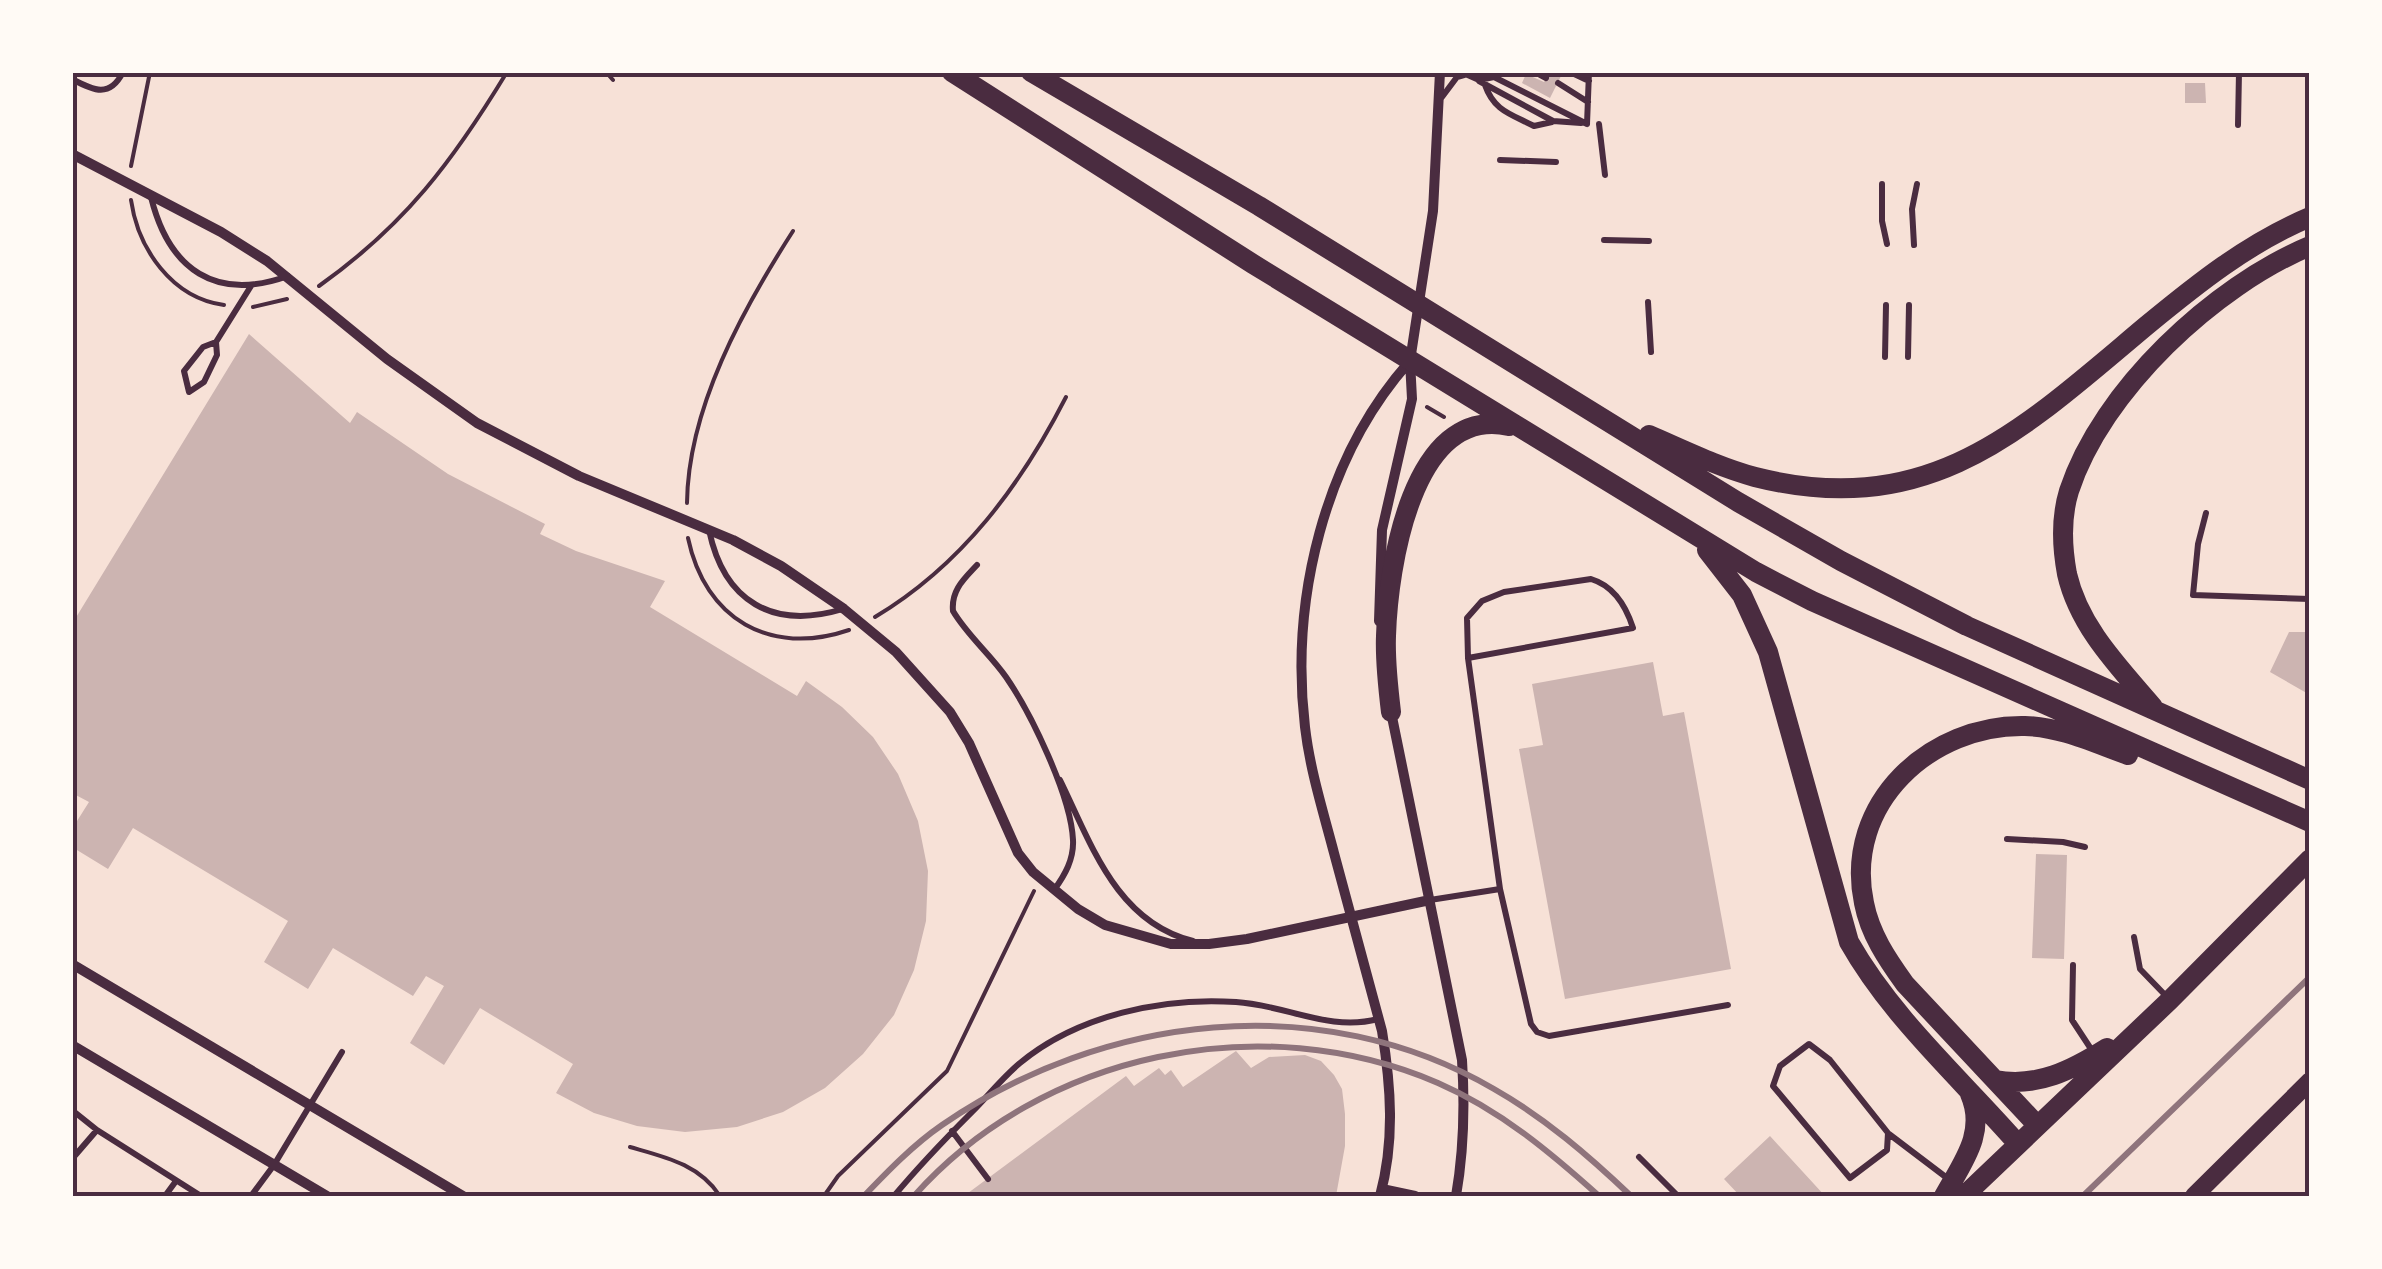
<svg xmlns="http://www.w3.org/2000/svg" width="2382" height="1269" viewBox="0 0 2382 1269" font-family="'Open Sans',sans-serif">
  <style>
    .building { fill: #ccb4b1 }
    .lines { fill: none; stroke-linecap: round; stroke-linejoin: round }
    .path { stroke: #4a2c40; stroke-width: 4 }
    .service { stroke: #4a2c40; stroke-width: 6 }
    .minor { stroke: #4a2c40; stroke-width: 10 }
    .tertiary { stroke: #4a2c40; stroke-width: 18 }
    .primary { stroke: #4a2c40; stroke-width: 20 }
    .rail { stroke: #8f747c; stroke-width: 6 }
    .neatline { fill: none; stroke: #4a2c40; stroke-width: 4 }
  </style>
  <rect width="100%" height="100%" fill="#f7e1d7"/>
  <path class="building" d="M1549,72h14l-13,26 -28,-15 4,-9 18,8z
    M2185,83h20l1,20h-21z
    M249,334l101,89 7,-11 91,62 97,50 -5,10 36,17 89,30 -15,26 147,89 9,-15 36,26 31,30 25,37 20,47 10,50 -2,50 -12,49 -20,45 -31,39 -38,34 -42,24 -46,15 -52,5 -48,-6 -43,-13 -38,-20 17,-29 -93,-56 -36,57 -34,-22 34,-57 -18,-10 -13,20 -80,-48 -25,41 -44,-27 24,-41 -155,-93 -25,41 -36,-22v-18l17,-27 -17,-9v-169z
    M2289,632h21v63l-40,-23z
    M1653,662l10,54 21,-4 47,257 -166,30 -46,-250 24,-4 -11,-61z
    M2036,854l31,1 -3,104 -32,-1z
    M1236,1051l15,17 18,-11 36,-2 16,6 13,14 8,14 3,25v32l-9,50h-372l162,-120 8,10 25,-18 6,7 6,-5 12,17z
    M1770,1136l55,60h-85l-16,-17z"/>
  <g class="lines">
    <path class="path" d="M606,72l7,8
      M131,166l19,-94
      M131,200c7,49 41,98 93,105
      M319,286c86,-61 134,-125 188,-214
      M253,307l34,-8
      M1427,407l17,10
      M687,503c1,-95 56,-194 106,-272
      M688,538c17,81 82,119 161,92
      M875,617c87,-52 146,-132 191,-220
      M630,1147c35,10 69,17 90,49
      M824,1196l14,-20 109,-105 87,-180"/>
    <path class="service" d="M1461,72l18,8 15,-3 93,47
      M1535,72l11,6
      M1570,72l19,9
      M72,79c22,12 38,19 51,-7
      M1479,81l74,40 28,2
      M1558,83l30,19
      M1485,85c9,26 26,29 49,41l18,-4
      M1442,97l15,-20 7,-2
      M1587,124l2,-52
      M1599,124l6,51
      M2238,125l1,-53
      M1500,160l56,2
      M1882,184v37l5,23
      M151,197c18,73 65,105 137,79
      M1604,240l45,1
      M1914,245l-2,-36 5,-25
      M1648,302l3,50
      M216,342l-13,5 -19,24 5,21 15,-10 13,-27 -1,-13 35,-56
      M1885,357l1,-52
      M1908,357l1,-52
      M2206,513l-8,31 -5,51 117,4
      M709,530c15,72 64,100 134,79
      M977,565c-13,14 -26,25 -24,46 14,24 37,43 53,66 25,36 65,119 67,163 1,19 -8,35 -19,50
      M1060,780c31,63 56,142 133,161
      M2007,839l56,3 22,5
      M1500,889l31,135 6,8 12,4 179,-31
      M1430,900l70,-11 -32,-231 -1,-40 15,-17 22,-9 87,-13c23,7 35,27 42,49l-165,30
      M2134,937l6,32 28,29
      M2073,965l-1,55 21,32
      M1809,1044l21,16 58,73 -1,17 -37,28 -77,-92 7,-20z
      M72,1110l25,20 104,66
      M952,1131l36,48
      M1889,1134l62,47
      M1639,1157l39,39
      M72,1159l25,-29
      M165,1196l11,-15
      M251,1196l23,-31 68,-113
      M894,1196c25,-30 50,-56 78,-84 16,-16 31,-35 48,-49 58,-48 143,-66 216,-61 50,3 93,30 142,17"/>
    <path class="minor" d="M72,154l149,78 46,29 120,98 90,64 102,53 154,64 48,26 63,43 52,43 54,60 19,31 49,110 15,19 45,37 27,16 66,19h38l38,-5 183,-39
      M1379,621l3,-91 30,-131 -2,-38 23,-150 7,-139
      M1391,712l71,348c3,47 2,90 -6,136
      M72,964l391,232
      M72,1045l255,151
      M1382,1189l33,7
      M1380,1196c15,-55 11,-110 2,-165 -16,-59 -32,-119 -48,-178 -11,-42 -24,-83 -29,-126 -15,-127 19,-269 104,-365"/>
    <path class="tertiary" d="M2194,1196l116,-115"/>
    <path class="primary" d="M952,72l301,192 503,308 56,29 498,221
      M1031,72l228,134 479,296 103,59 126,65 343,154
      M1649,435c35,15 69,32 106,42 175,44 267,-47 391,-151 51,-42 102,-83 164,-109
      M1707,550l35,45 26,57 81,290c43,76 112,137 169,202
      M2153,707c-34,-40 -74,-80 -86,-133 -5,-27 -6,-57 2,-83 33,-101 145,-205 241,-245
      M1391,712c-3,-25 -6,-51 -5,-76 2,-68 26,-232 123,-210
      M1995,1080c42,8 77,-10 112,-32
      M2037,1125l-132,-141c-18,-25 -35,-50 -41,-81 -21,-100 67,-179 161,-177 36,1 69,17 103,29
      M1944,1196c18,-33 43,-63 26,-102
      M1964,1196l206,-196 140,-141"/>
    <path class="rail" d="M864,1196c24,-25 49,-51 78,-71 161,-111 379,-137 552,-36 51,29 95,67 137,107
      M914,1196c128,-144 348,-189 524,-113 62,27 112,69 161,113
      M2083,1196l227,-219"/>
  </g>
  <rect width="2382" height="1269" fill="none" stroke="#fffaf5" stroke-width="150"/>
  <rect x="75" y="75" width="2232" height="1119" class="neatline"/>
</svg>
